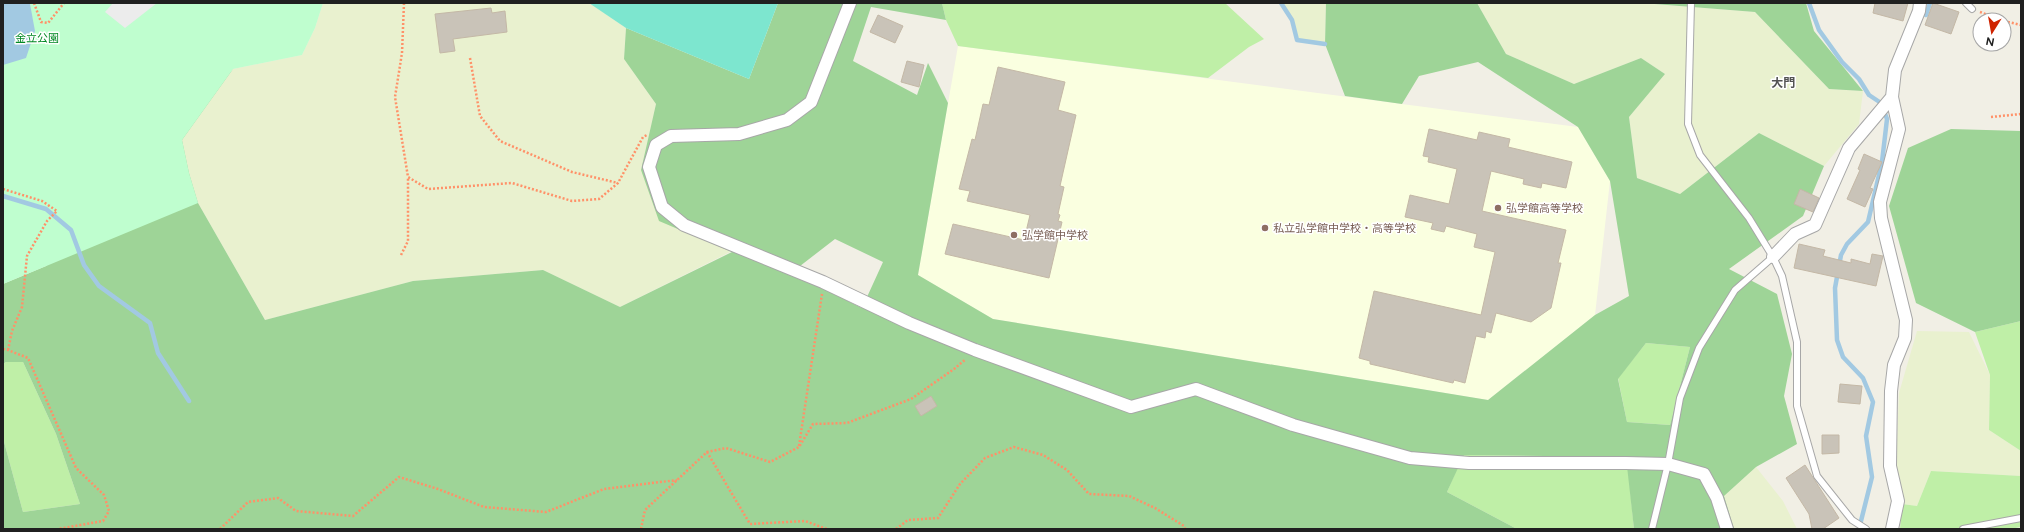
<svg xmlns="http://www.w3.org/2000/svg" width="2024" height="532" viewBox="0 0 2024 532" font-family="Figtree,'Noto Sans JP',sans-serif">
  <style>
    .education { fill: #faffe0 }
    .farmland { fill: #e9f1cf }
    .grass { fill: #bfefa7 }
    .forest { fill: #9ed497; fill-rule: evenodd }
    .park { fill: #bffecf }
    .pitch { fill: #7de6cf }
    .parking { fill: #ececec }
    .water { fill: #a2c9e2 }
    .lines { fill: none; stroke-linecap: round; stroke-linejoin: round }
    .stream { stroke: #a2c9e2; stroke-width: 4.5 }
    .building { fill: #c9c3b8; stroke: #c4b8a6 }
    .lane-casing { stroke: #a7a7a7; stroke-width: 8 }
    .street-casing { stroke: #a7a7a7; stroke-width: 14 }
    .path { stroke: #ff9168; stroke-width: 2.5; stroke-dasharray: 2 2; stroke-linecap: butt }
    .lane { stroke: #fff; stroke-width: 6 }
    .street { stroke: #fff; stroke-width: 12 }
    .education-dot { fill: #8d6e63; stroke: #fff; stroke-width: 1.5 }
    .labels { text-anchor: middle; stroke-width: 3; stroke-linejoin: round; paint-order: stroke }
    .park-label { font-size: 11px; fill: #028924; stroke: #fff }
    .education-label { font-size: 11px; fill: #785e54; stroke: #fff; text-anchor: start }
    .neighbourhood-label { font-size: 12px; font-weight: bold; fill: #535353; stroke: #fff }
  </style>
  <rect width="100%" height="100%" fill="#f1efe5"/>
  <path class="education" d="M958,46l620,81 32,54 -15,134 -107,85 -495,-81 -75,-44z"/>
  <path class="farmland" d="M323,3h267l36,25 -2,31 32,45 -15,66 91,81 -112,56 -77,-37 -130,11 -148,39 -67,-117 -9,-30 -7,-33 51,-71 69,-14 13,-27z
    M1281,3h45l-1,41 -28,-4 -5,-20z
    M1477,3h165l113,9 74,77 34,2 -4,33 -35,42 -65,-33 -79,61 -43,-16 -8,-61 36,-43 -24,-16 -67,26 -68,-30z
    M1917,331l52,1 21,43 -1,55 32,21v25l-90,-5 -14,35 -15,-2 -6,-39 3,-72z
    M1756,467l27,34 14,28h-63l-10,-33z"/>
  <path class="grass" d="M942,3h283l39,36 -15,8 -41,31 -250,-32 -12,-26z
    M2021,321v130l-32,-21 1,-55 -15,-43z
    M1646,343l44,4 -20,78 -43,-3 -9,-44z
    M6,362h17l33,72 24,70 -57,8 -20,-74v-74z
    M1463,455l164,2 7,72h-117l-70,-37z
    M1931,471l90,5v51l-11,2h-110l2,-25 15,2z"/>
  <path class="forest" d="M778,3h164l4,17 -75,-13 -18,54 64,34 11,-32 20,40 -30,172 75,44 495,81 107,-85 34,-19 -19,-115 -32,-54 -100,-65 -59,14 -17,28 -57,-8 -20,-52 1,-41h151l29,51 68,30 67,-26 24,16 -36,43 8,61 43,16 79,-61 65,33 -21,50 -74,53 48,25 15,60 -8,42 13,48 -41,23 -32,29 10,33h-100l-8,-72 -162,-2 -17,37 70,37h-1514v-91l20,74 57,-8 -24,-70 -33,-72h-17l-3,2v-80l43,-18 187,-197 -51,71 7,33 9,30 67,117 148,-39 130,-11 77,37 112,-55 -73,-31 -18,-51 15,-66 -32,-45 2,-31 123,51zM835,239l48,23 -21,46 -71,-35zM1646,343l44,4 -20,78 -43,-3 -9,-43z
    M1642,3h164l8,28 49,60 -34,-2 -74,-77z
    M1951,129l70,2v190l-46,11 -59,-29 -27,-97 19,-58z"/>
  <path class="park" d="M3,3h320l-8,25 -13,27 -69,14 -51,71 7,33 9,30 -195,81z"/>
  <path class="pitch" d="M589,3h189l-29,76 -123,-51z"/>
  <path class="parking" d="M113,3h44l-32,25 -20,-16z"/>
  <path class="water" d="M3,3l27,1 5,27 -9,27 -23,7z"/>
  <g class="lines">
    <path class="stream" d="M1281,3l11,17 5,20 28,4
      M1809,3l10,27 23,32 17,17 10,16 12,8 6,16 -5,43 -14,60 -21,22 -6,11 -6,33 2,52 6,17 20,21 10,24 -7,34 6,41 -13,52
      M1926,15l4,-12
      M3,196l43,13 25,21 13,35 15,21 51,37 8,30 31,48"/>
  </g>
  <path class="building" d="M1875,3h33l-5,18 -30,-8z
    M1933,3l26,9 -8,22 -26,-9z
    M491,8l1,5 13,-2 2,21 -54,7 2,12 -15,2 -5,-39z
    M878,15l25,11 -8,17 -25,-11z
    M907,61l17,4 -5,22 -18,-5z
    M998,67l67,15 -7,28 18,5 -16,71 4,1 -6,27 2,1 -2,6 4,1 -13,56 -104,-24 8,-30 71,16 6,-25 -63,-14 3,-10 -11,-2 13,-50 3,1 8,-36 6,1z
    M1429,129l48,11 2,-8 31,7 -2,8 64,15 -6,26 -24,-5 -1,5 -18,-4 1,-5 -33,-8 -9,40 84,19 -8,33h3l-10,45 -20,14 -35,-9 -5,20 -5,-2 -1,7 -9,-2 -11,47 -11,-3 -1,3 -83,-19v-3l-11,-3 15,-67 107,24 14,-63 -21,-5 3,-13 -31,-8 -2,6 -13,-3 2,-6 -28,-6 5,-22 39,9 8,-35 -29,-7 1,-5 -6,-1z
    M1864,154l18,8 -12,26 3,1 -8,18 -18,-8 13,-29 -2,-1z
    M1800,189l19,9 -6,14 -19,-8z
    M1799,244l26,6 -2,6 28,7v-4l19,5 2,-10 11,2 -7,30 -82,-18z
    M1840,384l22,2 -2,18 -22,-2z
    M931,396l6,10 -16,10 -6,-10z
    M1822,435h17v18l-17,1z
    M1805,465l34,53 -16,11h-11l-3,-15 -23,-36z"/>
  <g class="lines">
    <defs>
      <path id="lane" d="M1691,3l-3,121 12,31 49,63 24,39 9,19 15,66v64l20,70 35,44 14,9
        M1966,3l6,6
        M1652,529l16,-65 12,-66 19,-50 36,-58 38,-33
        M1963,529l58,-11"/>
      <path id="street" d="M850,3l-39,99 -24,18 -48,14 -68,2 -15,9 -7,22 13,40 22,18 139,57 86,41 66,27 156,57 65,-18 97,36 117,33 59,5h157l42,1 36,10 13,24 10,31
        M1773,257l22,-23 20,-9 34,-77 43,-51
        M1892,529l6,-28 -8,-35 1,-75 3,-26 11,-27 1,-18 -25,-102 -1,-16 19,-73 -7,-32 3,-27 24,-59 1,-8"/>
    </defs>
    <use href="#lane" class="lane-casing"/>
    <use href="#street" class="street-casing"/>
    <path class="path" d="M34,3l7,19 7,1 16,-20
      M404,3l-2,50 -7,44 13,80 20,12 84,-6 60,18 27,-2 19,-16 25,-46 4,-2
      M1980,12l22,8
      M2004,21l17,4
      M470,58l10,58 20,25 72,31 46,11
      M1991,117l30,-3
      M3,189l39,12 15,10 -10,10 -20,35 -5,51 -10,24 -4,19
      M401,255l7,-14v-63
      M3,349l5,1 20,8 48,110 28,27 5,16 -6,10 -45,8
      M799,446l23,-152
      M707,452l43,72 55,-3 22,8
      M220,529l28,-27 30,-4 18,13 57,5 46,-39 39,12 46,18 62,5 58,-23 73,-9
      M641,529l4,-19 62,-58 19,-4 44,14 29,-15 14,-23 34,-1 64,-24 43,-30 12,-10
      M896,529l12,-9 30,-2 22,-34 25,-26 29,-11 29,8 24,15 22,24 40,2 26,12 29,18 1,3"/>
    <use href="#lane" class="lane"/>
    <use href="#street" class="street"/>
  </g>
  <g class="education-dot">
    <circle cx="1498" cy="208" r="4"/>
    <circle cx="1265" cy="228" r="4"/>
    <circle cx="1014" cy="235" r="4"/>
  </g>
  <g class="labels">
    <g class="park-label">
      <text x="37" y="42">金立公園</text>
    </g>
    <g class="education-label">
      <text x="1506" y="212">弘学館高等学校</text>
      <text x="1273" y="232">私立弘学館中学校・高等学校</text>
      <text x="1022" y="239">弘学館中学校</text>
    </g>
    <g class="neighbourhood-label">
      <text x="1783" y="87">大門</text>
    </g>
  </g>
  <rect width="2024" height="532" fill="none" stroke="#202020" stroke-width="8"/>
  <g transform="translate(1992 32) rotate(191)"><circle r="19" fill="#ffffff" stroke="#a6a6a6"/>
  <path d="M0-3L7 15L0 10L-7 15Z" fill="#cf2300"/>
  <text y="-6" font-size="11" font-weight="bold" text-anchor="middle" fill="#202020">N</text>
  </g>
</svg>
